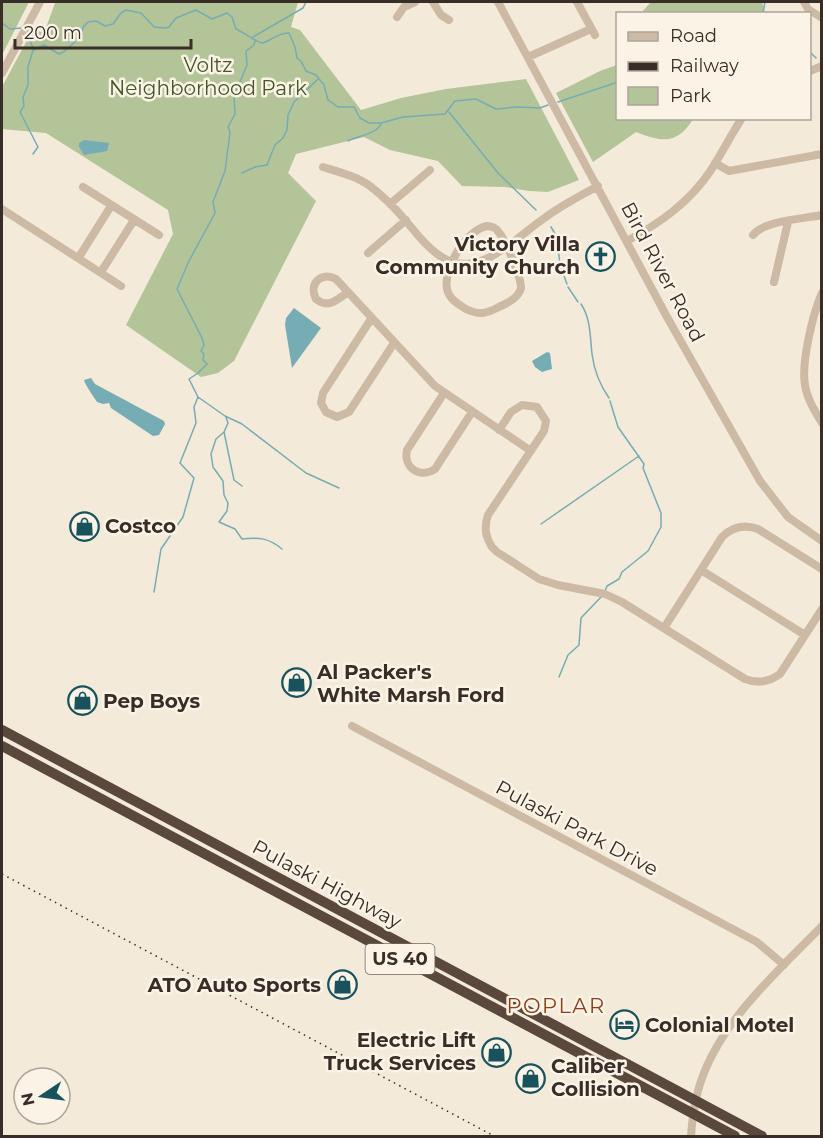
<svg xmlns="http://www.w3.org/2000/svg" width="823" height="1138" viewBox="0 0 823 1138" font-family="Montserrat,sans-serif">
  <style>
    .green { fill: #b2c498 }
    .water { fill: #76acb4 }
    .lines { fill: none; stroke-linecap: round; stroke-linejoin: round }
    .stream { stroke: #76acb4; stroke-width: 1.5 }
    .minor { stroke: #cdbaa4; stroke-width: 8 }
    .highway { stroke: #5a483d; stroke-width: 10 }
    .rail { stroke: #382d27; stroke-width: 1.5; stroke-dasharray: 1.5 4.5; stroke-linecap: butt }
    .labels { text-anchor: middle; stroke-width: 5; stroke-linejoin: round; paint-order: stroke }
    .shield { fill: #fbf3e6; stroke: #726860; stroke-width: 1.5 }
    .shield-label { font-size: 18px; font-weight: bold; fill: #382d27 }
    .park-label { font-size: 20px; fill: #435928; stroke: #fbf3e6 }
    .poi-label { font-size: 20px; font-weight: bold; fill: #382d27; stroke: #fbf3e6; text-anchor: start }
    .street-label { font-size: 20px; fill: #382d27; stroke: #fbf3e6 }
    .neighbourhood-label { font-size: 21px; letter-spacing: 1.5px; fill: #8f3e18; stroke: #fbf3e6 }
  </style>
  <rect width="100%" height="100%" fill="#f4eada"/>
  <path class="green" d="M2,2h26v2l-26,51z
    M61,2h237l-7,25 9,3 61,80 40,-12 45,-9 80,-10 53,101 -31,12 -19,-1 -24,-4 -43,-1 -24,-25 -48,-11 -26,-13 -68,17 -8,19 28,28 -82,160 -16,12 -17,4 -75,-52 47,-91 -5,-24 -122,-77 -44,-4v-42l31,-58 11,4 11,-30z
    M651,2h111l3,11h-124z
    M617,65l1,53 75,1c-16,26 -31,23 -57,13l-43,30 -37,-69 44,-22z"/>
  <path class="water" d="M84,140l25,3 -2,8 -23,4 -5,-8v-4z
    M294,308l27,20 -29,40 -7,-43 1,-7z
    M547,352l3,1 2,16 -10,3 -7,-5 -3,-6z
    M91,378l4,6 69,37 1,3 -6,11 -6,1 -42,-28 -2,-5 -6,1 -6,-2c-3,-5 -12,-17 -13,-22z"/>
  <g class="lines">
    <path class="stream" d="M763,13l2,-11
      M2,23l8,6 11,-1
      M27,34l7,16 10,-5 15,9 6,-3 14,-13 5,-12 4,-4 8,-1 9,5 8,-2 8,-11 5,-3 15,3 13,14 12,1 3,-1 7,-9 20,-8 16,9 15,-6 5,4 4,12c5,2 22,14 26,14 8,-1 14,-10 27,-10l6,14 2,11 4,3 5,10 10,4 8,10 4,15 10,7h16l6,11 9,5h12l22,-6 42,-3 10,-13 21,-2 20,10 21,-2 23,1 8,-3
      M253,37l50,-29 3,-6
      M255,41l-1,4 -8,6 1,14 -13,31 1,18 -7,13 2,5 -5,39 -12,31 2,11 -26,48 -12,28 25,49 2,7 -3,6 3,3 -1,6 4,4 -9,9 -9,6 9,18 27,19 17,8 64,49 33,15
      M33,50l-5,17v18l-5,12 1,9 -4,6 18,35 -5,7
      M810,52l6,6
      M558,102l60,-20
      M449,112l49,61 38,37
      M348,141c10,-5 28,-7 33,-17
      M242,173l13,-6 12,-2 8,-20 8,-7 4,-8 1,-15 6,-13 24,-23
      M551,227l6,10 3,28 7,19
      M568,287l10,15
      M581,304c10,15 9,33 11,50 2,16 8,31 17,44
      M226,417l2,6 -4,9 -8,7 -5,15 2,13 10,14 1,14 4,8 -1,8 -8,11 16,7 7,10c17,-2 27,-1 40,10
      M224,432l10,48 8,6
      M541,524l98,-68
      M605,591l2,-5 12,-7 3,-7 26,-21 13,-24v-14l-18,-45 1,-4 -26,-37 -8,-26
      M154,592l7,-43 22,-32 11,-39 -14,-15 16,-40 -2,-16 4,-10
      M559,677l9,-22 11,-10 2,-27 20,-21"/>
    <path class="minor" d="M433,2l8,13 8,5
      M498,2l169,315 93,164 28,36 34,24
      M577,2l18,33
      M804,2l4,7 14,9
      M397,17l7,-10 11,-5
      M528,57l63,-28
      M810,71l12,-5
      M2,73l38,-71
      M715,163l14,8 93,-17
      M323,167c16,5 33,9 47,19 13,10 25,22 36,35 21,25 42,55 80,38 24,-11 39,-28 60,-42 16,-12 34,-21 52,-31
      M83,187l76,48
      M390,204l40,-34
      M2,209l119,77
      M487,226c4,1 6,0 9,3 9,8 25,48 25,59 -3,11 -14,15 -24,20 -12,6 -19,7 -31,1 -8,-5 -17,-10 -19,-20 -4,-21 19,-59 40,-63z
      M753,235c12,-15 50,-16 69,-20
      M627,241c33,-18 63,-39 84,-71 11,-17 20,-35 31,-52
      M368,253l38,-33
      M79,257l32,-51
      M101,272l33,-52
      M774,282l14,-60
      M348,292c-11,8 -20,17 -32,7 -8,-15 5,-28 20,-20l99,107 96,65
      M822,293c-9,20 -21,70 -17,92 2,14 10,26 17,38
      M371,319l-48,74 -2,10 5,9 11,5 12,-5 45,-69
      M444,393l-37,57c-4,18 13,29 28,19l37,-57
      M499,430l12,-18 11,-7 15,2 9,14 -2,10 -56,84c-4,12 -3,21 4,32l5,5 42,27 19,6 47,9 17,8 123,77c13,5 24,3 35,-5l42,-65
      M701,570l104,65
      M664,628l58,-91c10,-10 22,-13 36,-8l64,40
      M352,726l405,216 27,23
      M691,1136c1,-15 3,-30 7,-45 17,-65 78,-118 124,-165"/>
    <path class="highway" d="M2,730l760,406
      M2,746l733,390"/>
    <path class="rail" d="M2,874l492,262"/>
  </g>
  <defs>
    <symbol id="church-ring" viewBox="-11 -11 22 22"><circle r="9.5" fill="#fbf3e6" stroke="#18535d" stroke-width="1.5"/><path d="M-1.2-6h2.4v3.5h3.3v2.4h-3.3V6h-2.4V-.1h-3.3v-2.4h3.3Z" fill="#18535d"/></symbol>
    <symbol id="shop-ring" viewBox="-11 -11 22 22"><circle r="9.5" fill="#fbf3e6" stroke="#18535d" stroke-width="1.5"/><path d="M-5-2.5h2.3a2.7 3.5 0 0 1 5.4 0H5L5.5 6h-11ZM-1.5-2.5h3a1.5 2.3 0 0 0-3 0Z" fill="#18535d"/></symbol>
    <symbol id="hotel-ring" viewBox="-11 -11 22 22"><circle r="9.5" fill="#fbf3e6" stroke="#18535d" stroke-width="1.5"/><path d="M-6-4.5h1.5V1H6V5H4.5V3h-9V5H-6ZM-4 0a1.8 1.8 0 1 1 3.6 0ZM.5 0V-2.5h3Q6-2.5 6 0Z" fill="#18535d"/></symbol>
  </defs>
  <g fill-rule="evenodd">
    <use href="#church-ring" x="584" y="240" width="33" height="33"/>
    <use href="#shop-ring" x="68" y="510" width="33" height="33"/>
    <use href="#shop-ring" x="280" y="666" width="33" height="33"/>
    <use href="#shop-ring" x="66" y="684" width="33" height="33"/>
    <use href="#shop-ring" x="326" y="968" width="33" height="33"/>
    <use href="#hotel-ring" x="608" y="1008" width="33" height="33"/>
    <use href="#shop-ring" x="480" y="1036" width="33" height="33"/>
    <use href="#shop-ring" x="514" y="1062" width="33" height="33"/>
  </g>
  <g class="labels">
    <rect class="shield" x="365.5" y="944" width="69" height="30" rx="4.5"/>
    <g class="shield-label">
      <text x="400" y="965">US 40</text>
    </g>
    <g class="park-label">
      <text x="208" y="72">Voltz<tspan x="208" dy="23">Neighborhood Park</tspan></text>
    </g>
    <g class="poi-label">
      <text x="580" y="251" text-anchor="end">Victory Villa<tspan x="580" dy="23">Community Church</tspan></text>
      <text x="105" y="533">Costco</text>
      <text x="317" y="679">Al Packer's<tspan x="317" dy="23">White Marsh Ford</tspan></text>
      <text x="103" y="708">Pep Boys</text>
      <text x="321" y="992" text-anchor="end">ATO Auto Sports</text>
      <text x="645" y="1032">Colonial Motel</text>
      <text x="476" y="1047" text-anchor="end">Electric Lift<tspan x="476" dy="23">Truck Services</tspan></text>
      <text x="551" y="1073">Caliber<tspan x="551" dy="23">Collision</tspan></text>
    </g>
    <g class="street-label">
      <text transform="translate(663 272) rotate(62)" y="7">Bird River Road</text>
      <text transform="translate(577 828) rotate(28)" y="7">Pulaski Park Drive</text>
      <text transform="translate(327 884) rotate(28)" y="7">Pulaski Highway</text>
    </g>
    <g class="neighbourhood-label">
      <text x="556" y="1013">POPLAR</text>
    </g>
  </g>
  <rect width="823" height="1138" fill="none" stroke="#382d27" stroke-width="6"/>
  <rect x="616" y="12" width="195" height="108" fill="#fbf3e6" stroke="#ada49a" stroke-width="1.5"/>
  <rect x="628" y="32" width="30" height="9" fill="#cdbaa4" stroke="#ada49a" stroke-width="1.5"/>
  <text x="670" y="42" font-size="18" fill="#382d27">Road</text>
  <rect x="628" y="62" width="30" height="9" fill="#382d27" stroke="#ada49a" stroke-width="1.5"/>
  <text x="670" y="72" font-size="18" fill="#382d27">Railway</text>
  <rect x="628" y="87" width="30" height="18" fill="#b2c498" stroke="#ada49a" stroke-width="1.5"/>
  <text x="670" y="102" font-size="18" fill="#382d27">Park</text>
  <g transform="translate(42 1096) rotate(257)"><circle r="28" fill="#fbf3e6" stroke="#ada49a" stroke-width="1.5"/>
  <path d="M0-4.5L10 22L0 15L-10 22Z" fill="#18535d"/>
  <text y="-9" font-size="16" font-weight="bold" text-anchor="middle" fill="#382d27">N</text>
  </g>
  <path d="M15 39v9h176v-9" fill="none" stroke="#382d27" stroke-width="3"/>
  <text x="24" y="39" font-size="18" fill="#382d27" stroke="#fbf3e6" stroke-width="4.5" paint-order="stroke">200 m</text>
</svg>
